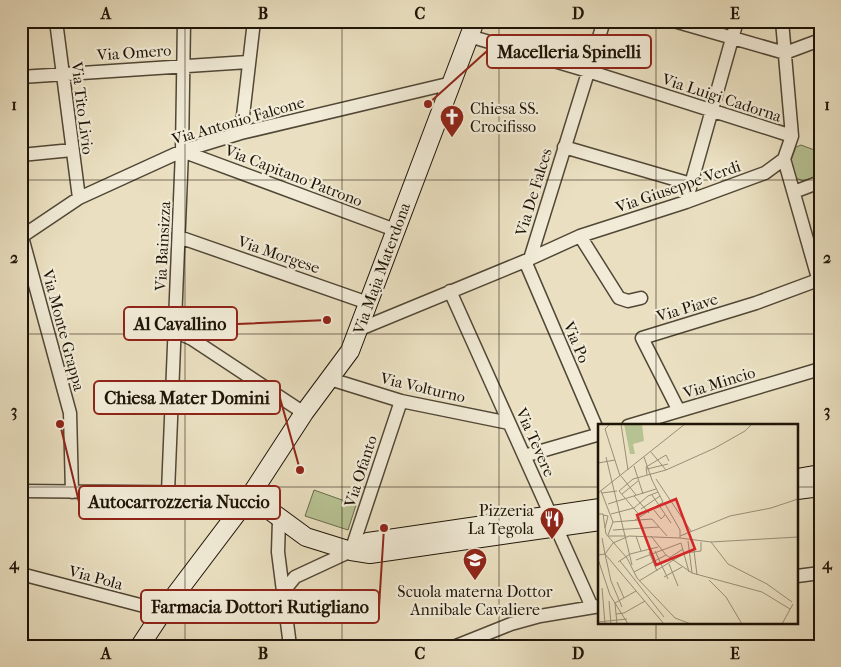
<svg xmlns="http://www.w3.org/2000/svg" width="841" height="667" viewBox="0 0 841 667" font-family="'IM FELL French Canon',serif">
  <style>
    .green { fill: #b7c292; stroke: #6a6b4c }
    .lines { fill: none; stroke-linecap: round; stroke-linejoin: round }
    .street-casing { stroke: #514736; stroke-width: 15 }
    .secondary-casing { stroke: #1e1407; stroke-width: 20 }
    .street { stroke: #f1ebd7; stroke-width: 12 }
    .secondary { stroke: #f1ebd7; stroke-width: 18 }
    .grid { fill: none; stroke: #1e1407; stroke-width: 1; stroke-opacity: 0.55 }
    .labels { text-anchor: middle; stroke-width: 4.5; stroke-linejoin: round; paint-order: stroke }
    .street-label { font-size: 16px; fill: #1e1407; stroke: #f1ebd7 }
    .poi-label { font-size: 16px; fill: #1e1407; stroke: #f1ebd7; text-anchor: start }
    .inset-road { fill: none; stroke: #988e77; stroke-width: 1 }
    .view { fill: #d62828; fill-opacity: 0.15; stroke: #d62828; stroke-width: 2.5 }
    .inset-edge { fill: none; stroke: #1e1407; stroke-width: 2.5 }
    .leader { fill: none; stroke: #8f2418; stroke-width: 2 }
    .callout-dot { fill: #8f2418; stroke: #f1ebd7; stroke-width: 2 }
    .callout { fill: #f1ebd7; stroke: #8f2418; stroke-width: 2 }
    .callout-label { font-size: 18px; text-anchor: middle; font-weight: bold; fill: #1e1407 }
    .neatline { fill: none; stroke: #1e1407; stroke-width: 2 }
    .grid-label { font-size: 16px; text-anchor: middle; font-weight: bold; fill: #1e1407 }
  </style>
  <rect width="100%" height="100%" fill="#eae0c1"/>
  <filter id="stains"><feTurbulence type="fractalNoise" baseFrequency=".004" numOctaves="4"/><feColorMatrix values="0 0 0 0 .2 0 0 0 0 .09 0 0 0 0 .02 0 0 0 .5 -.17"/></filter>
  <radialGradient id="worn" r=".72"><stop offset=".6" stop-color="#630" stop-opacity="0"/><stop offset="1" stop-color="#630" stop-opacity=".3"/></radialGradient>
  <path class="green" d="M801,145l19,7v23l-17,6 -9,-4 -4,-14 6,-16z
    M314,490l42,15 -8,25 -43,-14z"/>
  <g class="lines">
    <defs>
      <path id="street" d="M56,21l23,177
        M674,21l111,32
        M782,21l10,115 -8,23 36,126
        M469,36l119,35 204,65
        M785,53l35,-13
        M21,77l227,-15
        M241,133l13,-112
        M564,147l127,37
        M182,151l213,79
        M21,155l51,-5
        M794,192l26,-10
        M686,202l51,-181
        M580,236l39,62 9,3 13,-3
        M21,237l58,-39 103,-47 59,-18 211,-50
        M22,237l48,176 2,79
        M179,237l189,66
        M530,259l74,-238
        M525,261l75,175
        M450,291l142,316
        M360,329l165,-68 55,-25 106,-34 79,-29 19,-14
        M174,331l18,8 112,74
        M330,379l71,22 108,22
        M679,411l-37,-73 114,-35 62,-23
        M628,426l192,-57
        M524,456l76,-22
        M21,491l216,2 13,3
        M168,492l14,-341 2,-130
        M279,520l-1,32 12,94
        M21,574l142,37
        M797,576l23,-3
        M283,592l12,-15 56,-26 50,-150
        M456,646l55,-22 29,-8 60,-10"/>
      <path id="secondary" d="M797,478l23,-4
        M797,490l23,-3
        M250,496l56,41 45,14 19,3 230,-33
        M351,551l17,-9 232,-34
        M140,646l23,-35 87,-115 54,-83 46,-62 125,-330"/>
    </defs>
    <use href="#street" class="street-casing"/>
    <use href="#secondary" class="secondary-casing"/>
    <use href="#street" class="street"/>
    <use href="#secondary" class="secondary"/>
  </g>
  <path class="grid" d="M185,21v625M342,21v625M499,21v625M656,21v405M21,180h799M21,334h799M21,487h579M797,487h23M656,623v23"/>
  <defs>
    <symbol id="church-pin" viewBox="-11 -11 22 30"><path d="M0 17L-7.5 6A9.5 9.5 0 1 1 7.5 6Z" fill="#8f2418" stroke="#f1ebd7"/><path d="M-1.2-6h2.4v3.5h3.3v2.4h-3.3V6h-2.4V-.1h-3.3v-2.4h3.3Z" fill="#fff"/></symbol>
    <symbol id="restaurant-pin" viewBox="-11 -11 22 30"><path d="M0 17L-7.5 6A9.5 9.5 0 1 1 7.5 6Z" fill="#8f2418" stroke="#f1ebd7"/><path d="M-5-6h1v4h1v-4h1v4h1v-4h1v5L-1.5 .5V6h-2V.5L-5-1ZM5-6V6H3V1.5H1.5Q1.5-4 5-6Z" fill="#fff"/></symbol>
    <symbol id="school-pin" viewBox="-11 -11 22 30"><path d="M0 17L-7.5 6A9.5 9.5 0 1 1 7.5 6Z" fill="#8f2418" stroke="#f1ebd7"/><path d="M0-5L7-2L0 1L-7-2ZM-4 1L0 2.5L4 1V4Q0 6-4 4Z" fill="#fff"/></symbol>
  </defs>
  <g fill-rule="evenodd">
    <use href="#church-pin" x="438" y="103" width="28" height="38"/>
    <use href="#restaurant-pin" x="538" y="505" width="28" height="38"/>
    <use href="#school-pin" x="461" y="546" width="28" height="38"/>
  </g>
  <g class="labels">
    <g class="street-label">
      <text transform="translate(134 52) rotate(-4)" y="6">Via Omero</text>
      <text transform="translate(722 97) rotate(18)" y="6">Via Luigi Cadorna</text>
      <text transform="translate(83 108) rotate(83)" y="6">Via Tito Livio</text>
      <text transform="translate(238 120) rotate(-16)" y="6">Via Antonio Falcone</text>
      <text transform="translate(294 175) rotate(21)" y="6">Via Capitano Patrono</text>
      <text transform="translate(678 186) rotate(-19)" y="6">Via Giuseppe Verdi</text>
      <text transform="translate(533 192) rotate(-73)" y="6">Via De Falces</text>
      <text transform="translate(162 246) rotate(-87)" y="6">Via Bainsizza</text>
      <text transform="translate(279 254) rotate(19)" y="6">Via Morgese</text>
      <text transform="translate(381 268) rotate(-70)" y="6">Via Maja Materdona</text>
      <text transform="translate(687 307) rotate(-17)" y="6">Via Piave</text>
      <text transform="translate(64 330) rotate(75)" y="6">Via Monte Grappa</text>
      <text transform="translate(577 342) rotate(67)" y="6">Via Po</text>
      <text transform="translate(719 382) rotate(-17)" y="6">Via Mincio</text>
      <text transform="translate(423 387) rotate(13)" y="6">Via Volturno</text>
      <text transform="translate(536 442) rotate(66)" y="6">Via Tevere</text>
      <text transform="translate(360 471) rotate(-72)" y="6">Via Ofanto</text>
      <text transform="translate(96 577) rotate(15)" y="6">Via Pola</text>
    </g>
    <g class="poi-label">
      <text x="470" y="114">Chiesa SS.<tspan x="470" dy="18">Crocifisso</tspan></text>
      <text x="534" y="516" text-anchor="end">Pizzeria<tspan x="534" dy="18">La Tegola</tspan></text>
      <text x="475" y="597" text-anchor="middle">Scuola materna Dottor<tspan x="475" dy="18">Annibale Cavaliere</tspan></text>
    </g>
  </g>
  <g transform="translate(598 424)">
    <rect width="200" height="200" fill="#eae0c1"/>
    <path d="M26,0h18l2,17 -11,3 2,10h-5z" fill="#b7c292"/>
    <path class="inset-road" d="M12,0l-5,5 15,47M23,0l7,46M53,28l15,18M8,33l26,108M46,33l8,23M0,39l17,-3M36,42l9,28M49,45l21,-5M49,51l-1,-8 20,-12 3,6M23,52l15,19M58,55l35,52M54,56l11,22M3,67l12,31 -5,13M21,67l14,-12 33,-9 49,-22 30,-17 7,-7M21,67l22,26M0,69l87,-69M4,69l15,-2M24,70l16,-13M54,71l19,28M36,72l15,17M10,80l48,-15M43,85l19,-13M56,86l7,9 4,-4M0,90h5l3,20 21,24 10,20 38,40 16,6M13,90l23,-6 14,-12 10,-4M5,91l5,1 -3,12M54,95l15,17M37,96l28,-18M15,98l39,-3M15,106l46,-3M10,112h18M38,112l5,15M53,112l15,19 26,18 70,19 28,17M82,112l50,-20 41,-8 27,-9M4,114l3,16M82,114l31,4 87,-5M90,117l4,32M95,118l4,33M113,118l17,22 39,20 25,18M83,119l8,29M57,127l13,28M51,128l8,19M7,130l8,-11 16,-7 51,2v-8l-16,-28M7,130l59,70M0,131l7,-1 6,27 11,26M71,134l14,-9M0,135l12,36 18,29M38,136l45,-17M22,137l44,56M20,138l12,-8 28,-7M71,140l9,22M36,148l32,-17M66,153l18,-10M111,156l17,17 16,27M41,157l46,-28 16,-2v-9M19,158l7,16M4,164l3,36M11,177l2,23M18,190l8,-1 21,-12M0,198l29,-3M19,200l-2,-21 21,-12M184,200l11,-20"/>
    <path class="view" d="M78,75l19,50 -39,16 -19,-50z"/>
    <rect width="200" height="200" class="inset-edge"/>
  </g>
  <path class="leader" d="M428 104L487 51M327 320L237 324M300 470L280 398M60 424L79 502M384 528L379 607"/>
  <g class="callout-dot">
    <circle cx="428" cy="104" r="5"/>
    <circle cx="327" cy="320" r="5"/>
    <circle cx="300" cy="470" r="5"/>
    <circle cx="60" cy="424" r="5"/>
    <circle cx="384" cy="528" r="5"/>
  </g>
  <g class="callout">
    <rect x="487" y="35" width="164" height="33" rx="5"/>
    <rect x="124" y="307" width="113" height="33" rx="5"/>
    <rect x="94" y="381" width="186" height="33" rx="5"/>
    <rect x="79" y="486" width="201" height="33" rx="5"/>
    <rect x="141" y="590" width="238" height="33" rx="5"/>
  </g>
  <g class="callout-label">
    <text x="569" y="58">Macelleria Spinelli</text>
    <text x="180" y="330">Al Cavallino</text>
    <text x="187" y="404">Chiesa Mater Domini</text>
    <text x="179" y="508">Autocarrozzeria Nuccio</text>
    <text x="260" y="613">Farmacia Dottori Rutigliano</text>
  </g>
  <rect width="841" height="667" fill="none" stroke="#eae0c1" stroke-width="55"/>
  <rect x="28" y="28" width="786" height="612" class="neatline"/>
  <g class="grid-label">
    <text x="106" y="19">A</text>
    <text x="263" y="19">B</text>
    <text x="420" y="19">C</text>
    <text x="578" y="19">D</text>
    <text x="735" y="19">E</text>
    <text x="14" y="110">1</text>
    <text x="827" y="110">1</text>
    <text x="14" y="263">2</text>
    <text x="827" y="263">2</text>
    <text x="14" y="416">3</text>
    <text x="827" y="416">3</text>
    <text x="14" y="569">4</text>
    <text x="827" y="569">4</text>
    <text x="106" y="659">A</text>
    <text x="263" y="659">B</text>
    <text x="420" y="659">C</text>
    <text x="578" y="659">D</text>
    <text x="735" y="659">E</text>
  </g>
  <rect width="100%" height="100%" filter="url(#stains)"/>
  <rect width="100%" height="100%" fill="url(#worn)"/>
</svg>
